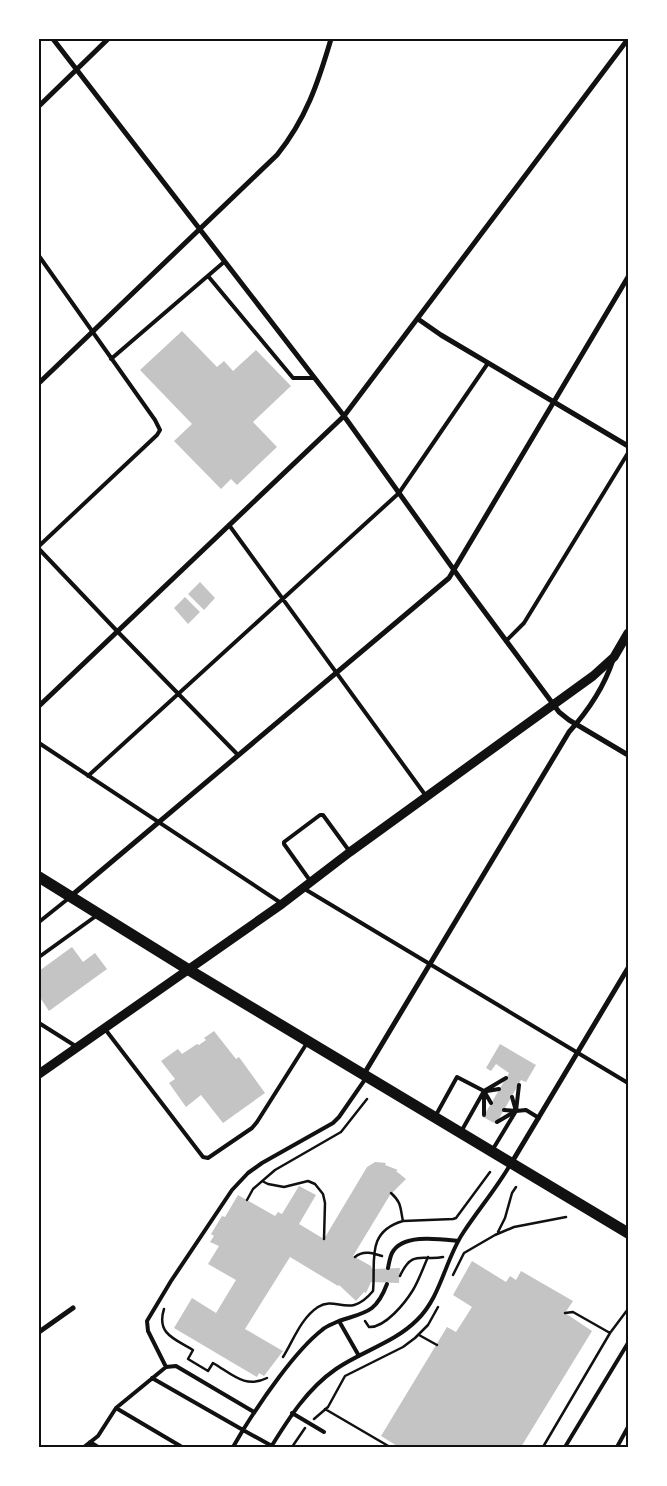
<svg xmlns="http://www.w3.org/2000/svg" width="667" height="1486" viewBox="0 0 667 1486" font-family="'Titillium Web',sans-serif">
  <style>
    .building { fill: #c4c4c4 }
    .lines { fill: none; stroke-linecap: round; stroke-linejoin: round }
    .path { stroke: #111; stroke-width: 2.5 }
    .service { stroke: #111; stroke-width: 4 }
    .minor { stroke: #111; stroke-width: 5 }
    .tertiary { stroke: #111; stroke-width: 9 }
    .primary { stroke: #111; stroke-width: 11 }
    .neatline { fill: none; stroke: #111; stroke-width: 2 }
  </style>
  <rect width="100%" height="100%" fill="#fff"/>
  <path class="building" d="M182,331l35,36 7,-6 9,10 23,-21 35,36 -38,36 24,25 -40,38 -6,-6 -10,10 -47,-48 18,-17 -52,-54z
    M200,582l15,16 -11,12 -16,-16z
    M185,597l15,15 -12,12 -14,-16z
    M72,947l11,15 12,-9 12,16 -58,42 -10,-15v-25z
    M214,1031l22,28 3,-2 26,36 -42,30 -22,-28 -15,12 -17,-24 6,-4 -14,-18 17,-12 4,5 15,-10 2,1 7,-5 -2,-2z
    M500,1044l36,21 -10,17 -5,-2 -25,44 -13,-7 26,-44 -13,-9 -5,7 -5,-3z
    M375,1162l11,1 -1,2 13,5 -2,1 10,8 -16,16 -37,61 18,10 1,3 28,-1 -1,15 -28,-1 -5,11 -2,-1 -8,9 -17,-16 -1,1 -48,-29 -45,72 38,22 -19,25 -5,-3 -2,4 -83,-49 18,-30 24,15 20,-33 -28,-16 11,-18 -9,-4 4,-6 -3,-2 11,-18 3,1 13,-22 37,21 3,-4 4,2 17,-28 17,9 -17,29 25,15 43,-72z
    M472,1261l34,21 4,-6 6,4 5,-9 52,30 -8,12 27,18 -71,116h-122l-18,-11 66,-109 9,5 16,-25 -19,-12z"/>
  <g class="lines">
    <path class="path" d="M262,1181l6,3 16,3 24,-6 7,3 8,10 2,9 -1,36
      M391,1193c11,10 9,15 12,28
      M247,1200l6,-11 22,-19 66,-38 26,-33
      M498,1232l7,-14 7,-25 4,-6
      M355,1257c8,-7 18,-4 27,-1
      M453,1275l11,-22 31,-18 19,-8 52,-10
      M400,1276c12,-27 22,-15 43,-19
      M164,1309c-8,25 11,30 29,41l-5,9 20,12 5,-8c19,11 32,26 54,15
      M565,1313l8,-1 37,21
      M365,1321l4,6c16,1 36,-24 44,-37 6,-10 10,-22 15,-33
      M419,1335l18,10
      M283,1357c10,-16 18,-39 35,-50 19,-12 31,13 55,-16 3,-29 -8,-59 30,-70l50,-2 3,-1 34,-46
      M325,1409l65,38
      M314,1419l14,-12 17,-31 58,-29 12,-9 13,-13 10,-18
      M292,1447l13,-19
      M543,1447l67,-114 18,-24"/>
    <path class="service" d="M39,256l116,164 5,10 -3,5 -118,111
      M208,276l85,102h21
      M111,359l113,-97
      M229,525l197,271
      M39,549l78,82 121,124
      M506,641l18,-18 104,-170
      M39,743l242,160
      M88,776l311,-283 89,-130
      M311,882l-27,-38v-2l36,-27h3l27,37
      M303,888l325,195
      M39,922l30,-24
      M39,957l57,-41
      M39,1023l38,24
      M105,1029l98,128 5,1 44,-30 5,-6 50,-79
      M519,1085l-3,26 10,-1 13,8
      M487,1091l12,-2
      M484,1094v21
      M504,1110l12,1
      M436,1115l21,-38 27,14 7,12
      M497,1122l17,-10
      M462,1130l22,-39 22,-13
      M493,1149l23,-38 -4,-14
      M388,1268c1,-5 2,-11 4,-15 10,-20 48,-14 66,-12
      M339,1321c27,-9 37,-8 48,-37
      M166,1367l-18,-36 -1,-10 24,-40 61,-91 16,-17 14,-10 71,-40 6,-6 27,-39
      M152,1378l91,52c18,-29 52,-79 79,-100 4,-4 11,-6 17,-9l20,35
      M116,1408l66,39
      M292,1413l32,19
      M90,1442l8,5
      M84,1447l14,-11 18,-28 50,-41 10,-1 78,46
      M233,1447l10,-17 29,16
      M271,1447c18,-29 36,-58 65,-78 26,-18 58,-26 81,-49 24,-23 28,-60 46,-87 15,-23 33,-44 47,-68
      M565,1447l63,-104
      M617,1447l11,-20"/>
    <path class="minor" d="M53,39l291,377 120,168 95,128 10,8 59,35
      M39,106l69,-67
      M418,319l23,16 187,111
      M39,383l238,-228c29,-36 41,-72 54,-116
      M39,706l305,-290 284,-377
      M71,896l378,-318 179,-301
      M364,1074l205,-342c19,-21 35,-45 44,-72
      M512,1162l116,-194
      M39,1332l34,-24"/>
    <path class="tertiary" d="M39,1074l243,-170 68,-52 243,-176 21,-19 14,-24"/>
    <path class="primary" d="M39,877l150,93 439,263"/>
  </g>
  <rect width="667" height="1486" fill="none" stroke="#ffffff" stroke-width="80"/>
  <rect x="40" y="40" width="587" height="1406" class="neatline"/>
</svg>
